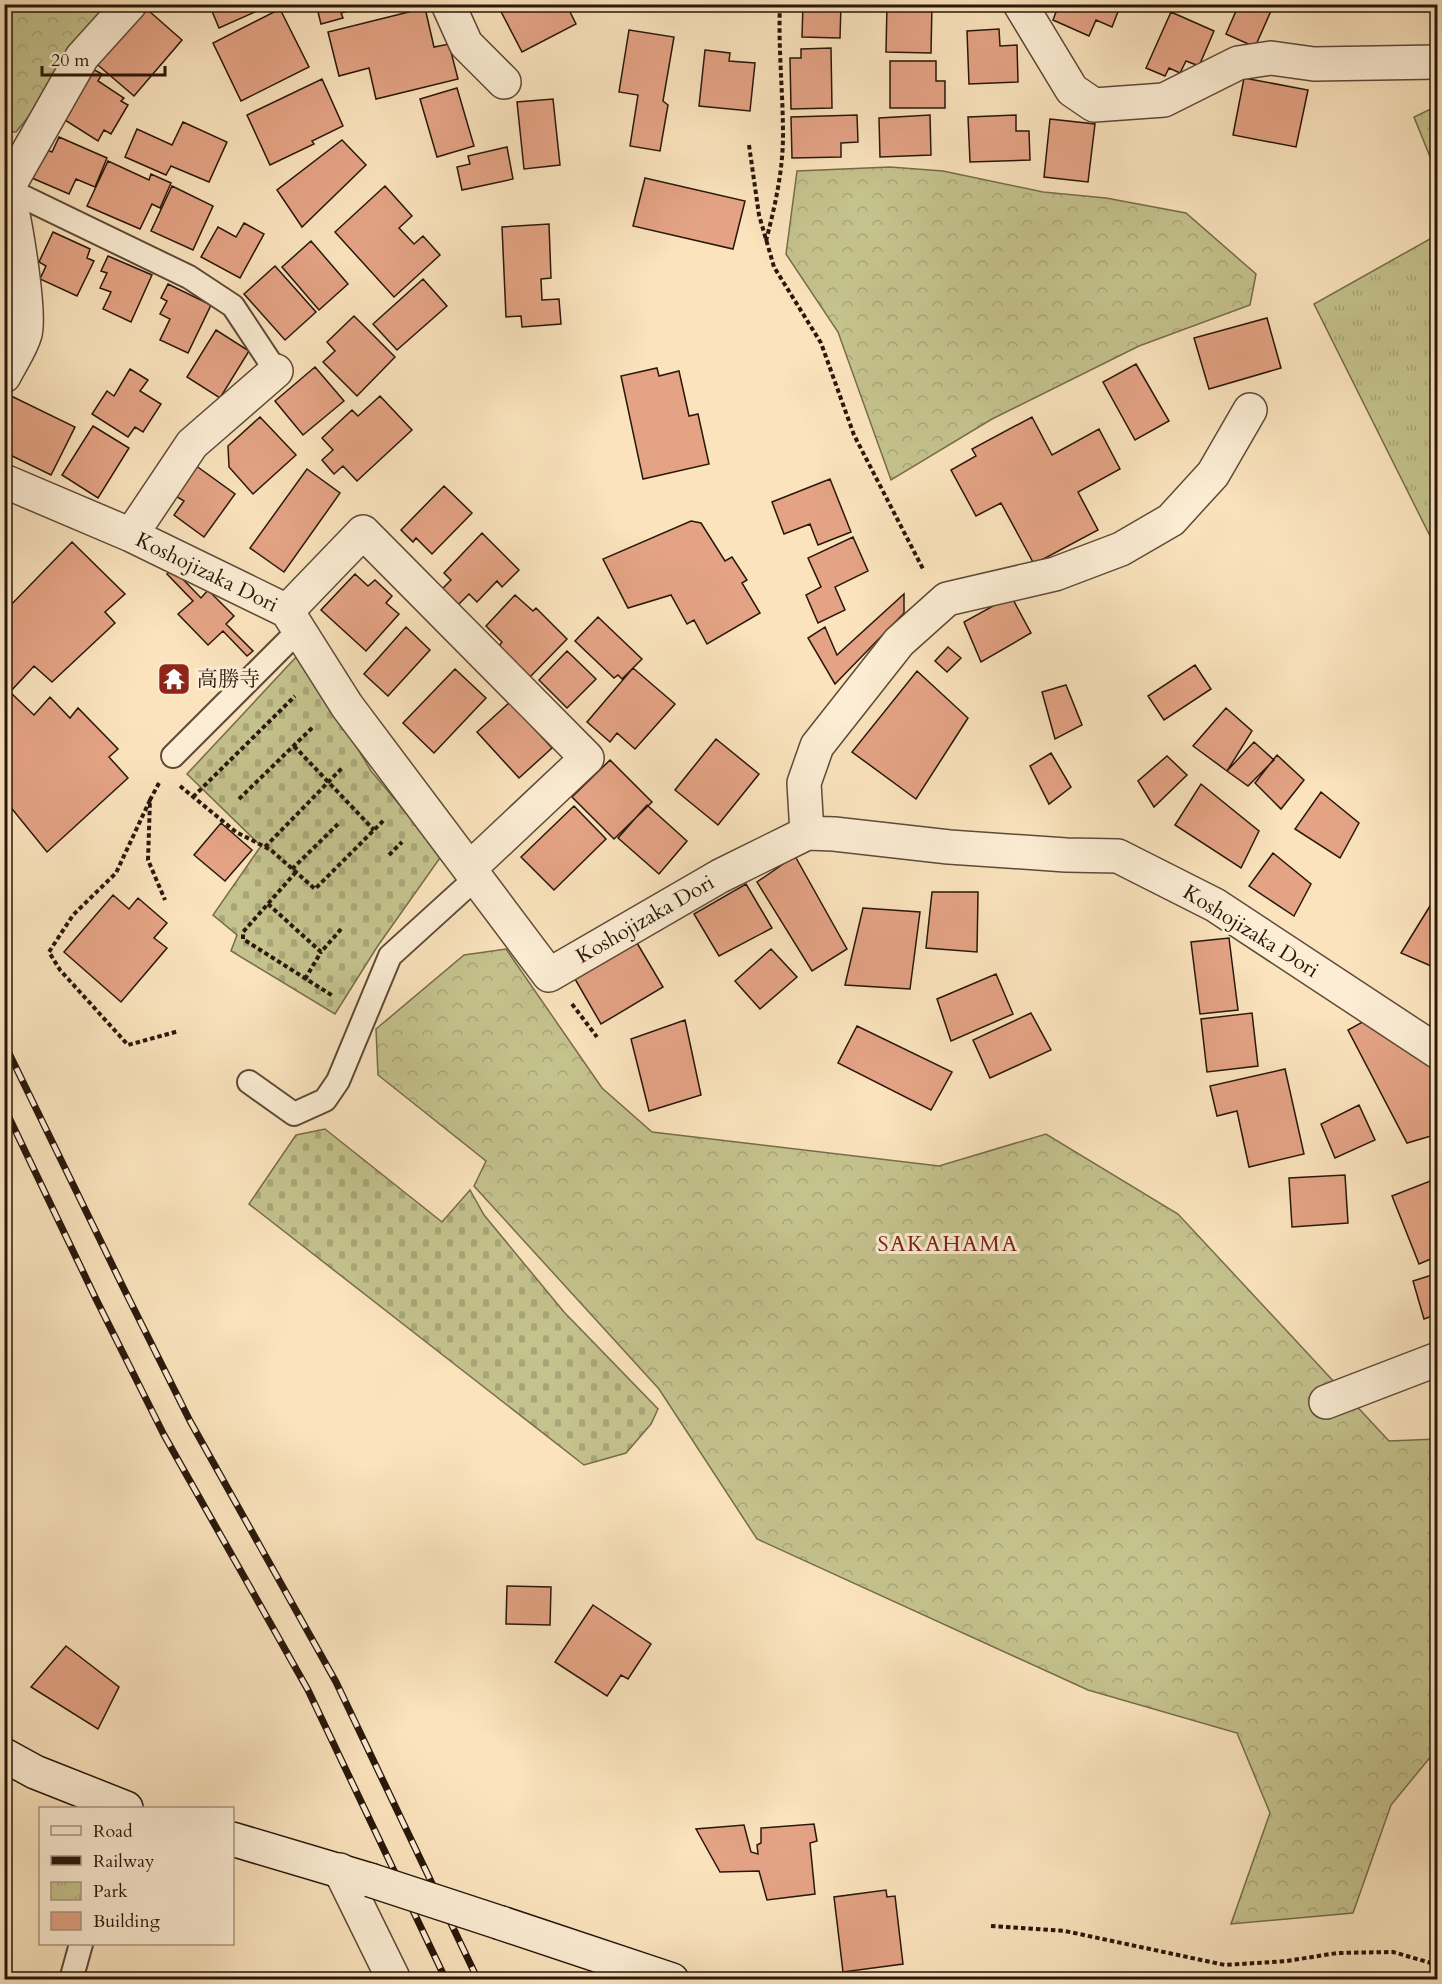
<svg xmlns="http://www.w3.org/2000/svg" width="1442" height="1984" viewBox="0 0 1442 1984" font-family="Cardo,'Noto Serif JP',serif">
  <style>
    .forest { fill: url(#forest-crowns); stroke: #766c4c; stroke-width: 1.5 }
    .cemetery { fill: url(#cemetery-stones); stroke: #766c4c; stroke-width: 1.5 }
    .park { fill: url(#park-tufts); stroke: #766c4c; stroke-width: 1.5 }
    .building { fill: #e4a385; stroke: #29170a; stroke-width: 1.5 }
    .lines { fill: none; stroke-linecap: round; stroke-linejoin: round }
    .lane-casing { stroke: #5d4a37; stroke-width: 26 }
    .street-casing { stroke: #5d4a37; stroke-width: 36 }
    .secondary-casing { stroke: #29170a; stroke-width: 36 }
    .path { stroke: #29170a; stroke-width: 4; stroke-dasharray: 4.5 3; stroke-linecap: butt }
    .lane { stroke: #fcedd4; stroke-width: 22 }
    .street { stroke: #fcedd4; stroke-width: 33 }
    .secondary { stroke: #fcedd4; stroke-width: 33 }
    .rail-casing { stroke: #29170a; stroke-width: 7 }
    .rail { stroke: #fcedd4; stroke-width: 4.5; stroke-dasharray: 14; stroke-linecap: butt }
    .secondary-bridge-casing { stroke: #29170a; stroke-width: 36; stroke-linecap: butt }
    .secondary-bridge { stroke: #fcedd4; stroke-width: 33 }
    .labels { text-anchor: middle; stroke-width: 6; stroke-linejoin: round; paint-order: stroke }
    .street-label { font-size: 21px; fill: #29170a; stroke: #fcedd4 }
    .poi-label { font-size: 21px; fill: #29170a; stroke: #fcedd4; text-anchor: start }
    .neighbourhood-label { font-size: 22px; letter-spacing: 1.5px; fill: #7a1f14; stroke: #fcedd4 }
  </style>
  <defs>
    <pattern id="forest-crowns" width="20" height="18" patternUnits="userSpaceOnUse" patternTransform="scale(1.5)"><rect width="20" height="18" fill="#c4c28d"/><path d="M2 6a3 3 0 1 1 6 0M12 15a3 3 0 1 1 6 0" fill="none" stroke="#a8a678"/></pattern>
    <pattern id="cemetery-stones" width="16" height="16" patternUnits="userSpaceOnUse" patternTransform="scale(1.5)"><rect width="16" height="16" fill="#c4c28d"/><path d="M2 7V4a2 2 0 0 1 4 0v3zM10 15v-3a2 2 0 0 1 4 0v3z" fill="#a8a678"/></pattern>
    <pattern id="park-tufts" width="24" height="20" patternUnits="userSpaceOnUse" patternTransform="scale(1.5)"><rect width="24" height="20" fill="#c4c28d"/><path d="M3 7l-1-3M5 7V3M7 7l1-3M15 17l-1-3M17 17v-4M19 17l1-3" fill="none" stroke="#a8a678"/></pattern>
  </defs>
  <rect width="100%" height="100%" fill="#fae3bd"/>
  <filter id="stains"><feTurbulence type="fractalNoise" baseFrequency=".00333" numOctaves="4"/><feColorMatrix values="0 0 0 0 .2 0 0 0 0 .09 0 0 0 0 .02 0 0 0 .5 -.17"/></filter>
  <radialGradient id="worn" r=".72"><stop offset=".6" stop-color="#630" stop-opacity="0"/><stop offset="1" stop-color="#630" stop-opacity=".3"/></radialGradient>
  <path class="forest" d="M4,5h115l-103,127h-11z
    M1437,106v68l-23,-57z
    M890,167l53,4 100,21 63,6 80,15 70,61 -6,31 -111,41 -147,73 -101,61 -53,-148 -52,-78 11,-83z
    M506,949l96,139 50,44 287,34 107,-32 132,80 211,227 48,-2v310l-46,56 -38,108 -122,11 39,-111 -33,-80 -149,-43 -331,-151 -98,-150 -185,-203 12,-25 -108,-86 -2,-46 88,-74z"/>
  <path class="cemetery" d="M298,655l35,52 38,64 71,84 -65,92 -42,67 -104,-63 6,-16 -24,-20 48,-69 -74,-72z
    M325,1129l117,93 28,-32 14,25 80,97 94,97 -7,15 -25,29 -42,12 -335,-261 47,-69z"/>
  <path class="park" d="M1437,235v315l-123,-246z"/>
  <path class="building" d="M141,4l41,36 -48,56 -42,-36z
    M209,4h56l1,3 -47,21z
    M316,4h58l-33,9 2,5 -22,6z
    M497,4h69l10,20 -54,28z
    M803,4h38l-1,34 -38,-1z
    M887,4h45l-1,49 -45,-1z
    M1059,4h62l-9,23 -16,-7 -7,16 -36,-16z
    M1239,4h35l-19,43 -29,-13z
    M425,8l9,39 15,-3 9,35 -82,20 -7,-31 -30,8 -11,-44z
    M280,9l29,58 -68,34 -28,-58z
    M1171,12l43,19 -15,35 -13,-5 -6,12 -11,-5 -4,8 -19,-8z
    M999,29l1,17 17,-1 1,37 -49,2 -2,-53z
    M629,30l45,7 -11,64 5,4 -8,46 -30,-5 8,-51 -19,-3z
    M831,48l1,60 -41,1 -1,-51h11v-9z
    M705,50l25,3 -1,8 26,2 -5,48 -51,-5z
    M890,61h46v20h9v27h-55z
    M89,67l13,7 -4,7 26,17 -3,3 7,4 -17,29 -7,-4 -6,11 -41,-26z
    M1244,78l64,12 -12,57 -63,-12z
    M322,79l21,47 -31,15 2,3 -44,21 -23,-50z
    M457,88l17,58 -37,11 -17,-58z
    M553,99l7,66 -36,4 -7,-67z
    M857,115l1,27 -17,1v14l-49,1 -1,-41z
    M930,115l1,40 -51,2 -1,-39z
    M1016,115v16h13l1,29 -60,2 -2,-45z
    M1050,119l45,5 -7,58 -44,-5z
    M183,122l44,20 -18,40 -38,-16 -5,9 -41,-18 12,-28 35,16z
    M59,137l48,21 -12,29 -19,-8 -7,15 -37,-16 13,-29 7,3z
    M342,140l24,25 -64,62 -25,-37z
    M507,147l6,32 -51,11 -5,-23 13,-3 -2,-8z
    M108,161l41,19 2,-6 20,9 -11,25 -8,-4 -12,25 -53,-23z
    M645,178l100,23 -12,48 -100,-23z
    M172,186l41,20 -20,44 -42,-19z
    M385,186l27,30 -13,12 15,16 9,-8 17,19 -46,42 -59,-65z
    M244,223l20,11 -24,44 -39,-21 17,-30 18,10z
    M549,224l2,54 -10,1 1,21 17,-1 2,25 -39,3 -1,-11 -15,1 -4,-90z
    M53,232l37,17 -3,9 7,3 -17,35 -37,-17 6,-13 -7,-4z
    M311,241l37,43 -29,26 -37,-43z
    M108,256l44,19 -21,47 -28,-13 8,-17 -11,-4 7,-15 -6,-2z
    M275,266l41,46 -31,28 -41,-46z
    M423,279l24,27 -50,44 -24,-26z
    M168,284l43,21 -23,48 -28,-13 10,-21 -10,-5 7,-13 -6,-3z
    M354,316l41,41 -38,39 -34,-34 12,-11 -8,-9z
    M1267,318l14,50 -72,21 -15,-51z
    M216,330l33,21 -29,47 -33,-21z
    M1136,364l33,57 -34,19 -32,-58z
    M315,367l29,34 -41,34 -28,-34z
    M657,368l2,8 20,-5 10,45 9,-2 11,50 -66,15 -22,-103z
    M130,369l18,11 -8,11 21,13 -18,28 -8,-5 -7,10 -36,-23 15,-23 7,5z
    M5,393l70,34 -24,48 -47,-23z
    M380,396l32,34 -55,51 -14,-15 -9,8 -12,-14 11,-10 -11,-12 30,-28 6,6z
    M260,417l36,38 -43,39 -24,-27 -1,-21z
    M1032,417l20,38 47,-26 21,40 -42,23 20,38 -64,34 -33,-61 -25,13 -25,-46 25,-14 -4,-7z
    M93,426l36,22 -31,50 -36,-23z
    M195,465l40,29 -31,43 -30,-22 10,-14 -10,-6z
    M307,469l33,24 -56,79 -34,-24z
    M830,479l21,53 -33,13 -8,-21 -26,10 -12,-32z
    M444,486l28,27 -40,41 -16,-16 -3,4 -12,-12z
    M691,521l10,2 24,38 7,-4 15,23 -5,3 18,30 -53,31 -13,-24 -7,4 -16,-29 -43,13 -25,-49z
    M482,533l37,37 -17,17 -5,-6 -20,21 -8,-8 -11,11 -16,-16 9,-9 -7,-7z
    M853,537l15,34 -33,16 10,23 -27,13 -12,-28 15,-8 -13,-29z
    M72,542l53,52 -20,18 10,11 -63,59 -18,-16 -24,26 24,23 16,-18 20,21 8,-10 40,41 -9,8 19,21 -81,74 -43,-53v-58l7,-5 -7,-7v-117z
    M173,569l28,29 7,-8 26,26 -8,8 27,27 -6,5 -24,-25 -15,14 -30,-31 15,-13 -26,-27z
    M355,574l13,12 7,-6 17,16 -6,7 13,11 -33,37 -45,-41z
    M904,594v19l-69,71 -27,-46 17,-11 12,28z
    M515,595l18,16 3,-3 31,31 -37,38 -31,-31 3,-4 -16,-16z
    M1011,596l20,37 -50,29 -17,-40z
    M598,617l44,42 -20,20 -4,-4 -4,3 -39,-37z
    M406,627l24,23 -42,46 -24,-22z
    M948,647l13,11 -14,14 -12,-11z
    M567,651l29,28 -29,29 -28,-28z
    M1195,665l16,24 -47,31 -16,-24z
    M633,668l42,36 -40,45 -18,-16 -7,9 -23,-20z
    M455,669l31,29 -52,55 -31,-30z
    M917,671l51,47 -52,81 -64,-47z
    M1066,685l16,40 -27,14 -13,-47z
    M510,702l42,46 -33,30 -42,-46z
    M1226,708l26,23 -25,40 -34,-25z
    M716,739l43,35 -41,51 -43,-35z
    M1254,742l20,18 -26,26 -21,-15z
    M1051,753l20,34 -22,17 -19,-38z
    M1277,755l27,25 -23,29 -26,-26z
    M1167,756l20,19 -33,32 -16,-26z
    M610,760l42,42 -38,37 -42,-42z
    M1201,784l58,47 -18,37 -66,-43z
    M1321,792l38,31 -19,35 -45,-29z
    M647,805l40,36 -28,33 -41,-36z
    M574,806l32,33 -52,51 -33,-33z
    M221,823l31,27 -27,31 -31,-26z
    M1273,853l38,31 -17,32 -45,-30z
    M795,856l52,93 -35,22 -55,-89z
    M746,884l26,44 -53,28 -25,-42z
    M932,892h46l-1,60 -51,-4z
    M1438,893v76l-37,-16z
    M113,895l16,14 9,-11 29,25 -13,15 13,10 -46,54 -57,-50z
    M863,908l57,4 -10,77 -65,-4z
    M1229,938l9,72 -38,4 -9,-72z
    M637,943l26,44 -62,37 -26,-45z
    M771,949l26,28 -37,32 -25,-28z
    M996,974l17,40 -62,27 -14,-42z
    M1031,1013l20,37 -61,28 -17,-38z
    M1252,1013l6,53 -51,6 -6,-53z
    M685,1020l16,75 -52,16 -18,-72z
    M1366,1020l67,40 5,9v65l-31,9 -59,-113z
    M857,1026l95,46 -21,38 -93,-47z
    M1285,1069l19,85 -55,13 -12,-56 -20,5 -7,-30z
    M1359,1105l16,35 -40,18 -14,-34z
    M1345,1175l3,48 -56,4 -3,-49z
    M1438,1178v78l-19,8 -27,-68z
    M1438,1273v41l-14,5 -11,-38z
    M507,1586l44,1 -1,38 -44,-1z
    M593,1605l58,39 -23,35 -7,-4 -14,21 -52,-34z
    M66,1646l53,41 -21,42 -67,-42z
    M814,1824l3,17 -7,2 5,51 -48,6 -8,-29 -39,1 -24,-43 48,-4 7,27 7,2 -1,-9 4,-2v-15z
    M886,1890l1,7 8,-1 8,68 -60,8 -9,-75z"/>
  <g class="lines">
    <defs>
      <path id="lane" d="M7,189l182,88 44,29 43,65
        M173,756l126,-126
        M249,1082l45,32 31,-14 13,-19 52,-125 87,-79
        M71,1980l10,-36"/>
      <path id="street" d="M448,4l18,40 38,38
        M1020,4l52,86 22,15 70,-5 74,-37 33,-5 43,6 124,-2
        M4,184c10,19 27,132 21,150 -4,14 -14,28 -21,42
        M7,189l75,-132 48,-53
        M4,481l127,54 156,76 60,95 202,269 171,-99 87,-43 27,1 115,13 117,8 52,1 97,49 223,147
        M131,535l61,-91 84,-73
        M287,611l76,-79 224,226 -117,110
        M807,833l-3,-50 13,-37 82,-104 48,-43 108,-25 66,-25 50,-29 42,-46 37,-64
        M1326,1402l112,-43
        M340,1870l54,110"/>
      <path id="secondary" d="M4,1755l31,17 91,36
        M232,1839l138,41
        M501,1923l171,57"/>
    </defs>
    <use href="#lane" class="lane-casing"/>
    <use href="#street" class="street-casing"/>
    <use href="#secondary" class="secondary-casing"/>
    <path class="path" d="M749,145l10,70 15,52 47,76 33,92 69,134
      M766,241c9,-35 17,-70 17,-106 0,-44 -5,-87 -3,-131
      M294,746l80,84
      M159,783l-9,17 -2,60 17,40
      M180,786l56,46 35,18 44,39 70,-70
      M193,797l102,-101
      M239,799l75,-73
      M150,800l-34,73 -43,42 -24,37 11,18 68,75 51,-14
      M265,847l78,-80
      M389,855l13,-13
      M292,869l46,-45
      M296,872l-53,60v7l90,57
      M268,904l53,48 21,-24
      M305,979l16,-27
      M572,1004l25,33
      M991,1926l74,5 160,34 62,-4 50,-8 56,-1 45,13"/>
    <use href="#lane" class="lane"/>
    <use href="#street" class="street"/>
    <use href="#secondary" class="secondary"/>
    <defs>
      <path id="rail" d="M4,1043l119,244 67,134 146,261 142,298
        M4,1107l92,192 68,136 144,255 138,290"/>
    </defs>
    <use href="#rail" class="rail-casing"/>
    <use href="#rail" class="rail"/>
    <defs>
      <path id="secondary-bridge" d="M370,1880l131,43"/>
    </defs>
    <use href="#secondary-bridge" class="secondary-bridge-casing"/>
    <use href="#secondary-bridge" class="secondary-bridge"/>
  </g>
  <defs>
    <symbol id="temple-square" viewBox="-11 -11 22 22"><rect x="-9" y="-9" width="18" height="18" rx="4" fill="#8f2418" stroke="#fcedd4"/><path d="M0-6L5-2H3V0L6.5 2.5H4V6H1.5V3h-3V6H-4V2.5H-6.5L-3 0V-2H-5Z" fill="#fff"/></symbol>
  </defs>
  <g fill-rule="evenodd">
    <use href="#temple-square" x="155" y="660" width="38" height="38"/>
  </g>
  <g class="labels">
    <g class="street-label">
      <text transform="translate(207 572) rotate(26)" y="7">Koshojizaka Dori</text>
      <text transform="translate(645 919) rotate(-30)" y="7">Koshojizaka Dori</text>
      <text transform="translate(1251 931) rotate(32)" y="7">Koshojizaka Dori</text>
    </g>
    <g class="poi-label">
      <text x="197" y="686">高勝寺</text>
    </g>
    <g class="neighbourhood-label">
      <text x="948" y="1251">SAKAHAMA</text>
    </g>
  </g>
  <rect width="1442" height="1984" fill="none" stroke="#fae3bd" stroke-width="24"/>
  <rect x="6" y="6" width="1430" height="1972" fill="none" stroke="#29170a" stroke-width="3"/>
  <rect x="12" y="12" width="1418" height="1960" fill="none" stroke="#29170a" stroke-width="1.5"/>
  <rect x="39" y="1807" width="195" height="138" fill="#fcedd4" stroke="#a89783" stroke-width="1.5"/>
  <rect x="51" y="1826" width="30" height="9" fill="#fcedd4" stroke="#a89783" stroke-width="1.5"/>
  <text x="93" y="1837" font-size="18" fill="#29170a">Road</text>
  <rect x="51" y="1856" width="30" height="9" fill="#29170a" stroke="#a89783" stroke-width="1.5"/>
  <text x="93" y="1867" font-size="18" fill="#29170a">Railway</text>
  <rect x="51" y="1882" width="30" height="18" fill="url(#park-tufts)" stroke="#a89783" stroke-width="1.5"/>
  <text x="93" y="1897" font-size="18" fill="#29170a">Park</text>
  <rect x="51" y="1912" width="30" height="18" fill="#e4a385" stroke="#a89783" stroke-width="1.5"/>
  <text x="93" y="1927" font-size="18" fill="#29170a">Building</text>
  <path d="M42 66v9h123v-9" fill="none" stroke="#29170a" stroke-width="3"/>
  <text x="51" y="66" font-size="18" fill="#29170a" stroke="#fcedd4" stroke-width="4.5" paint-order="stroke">20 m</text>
  <rect width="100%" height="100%" filter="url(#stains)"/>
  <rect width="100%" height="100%" fill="url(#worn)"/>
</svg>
